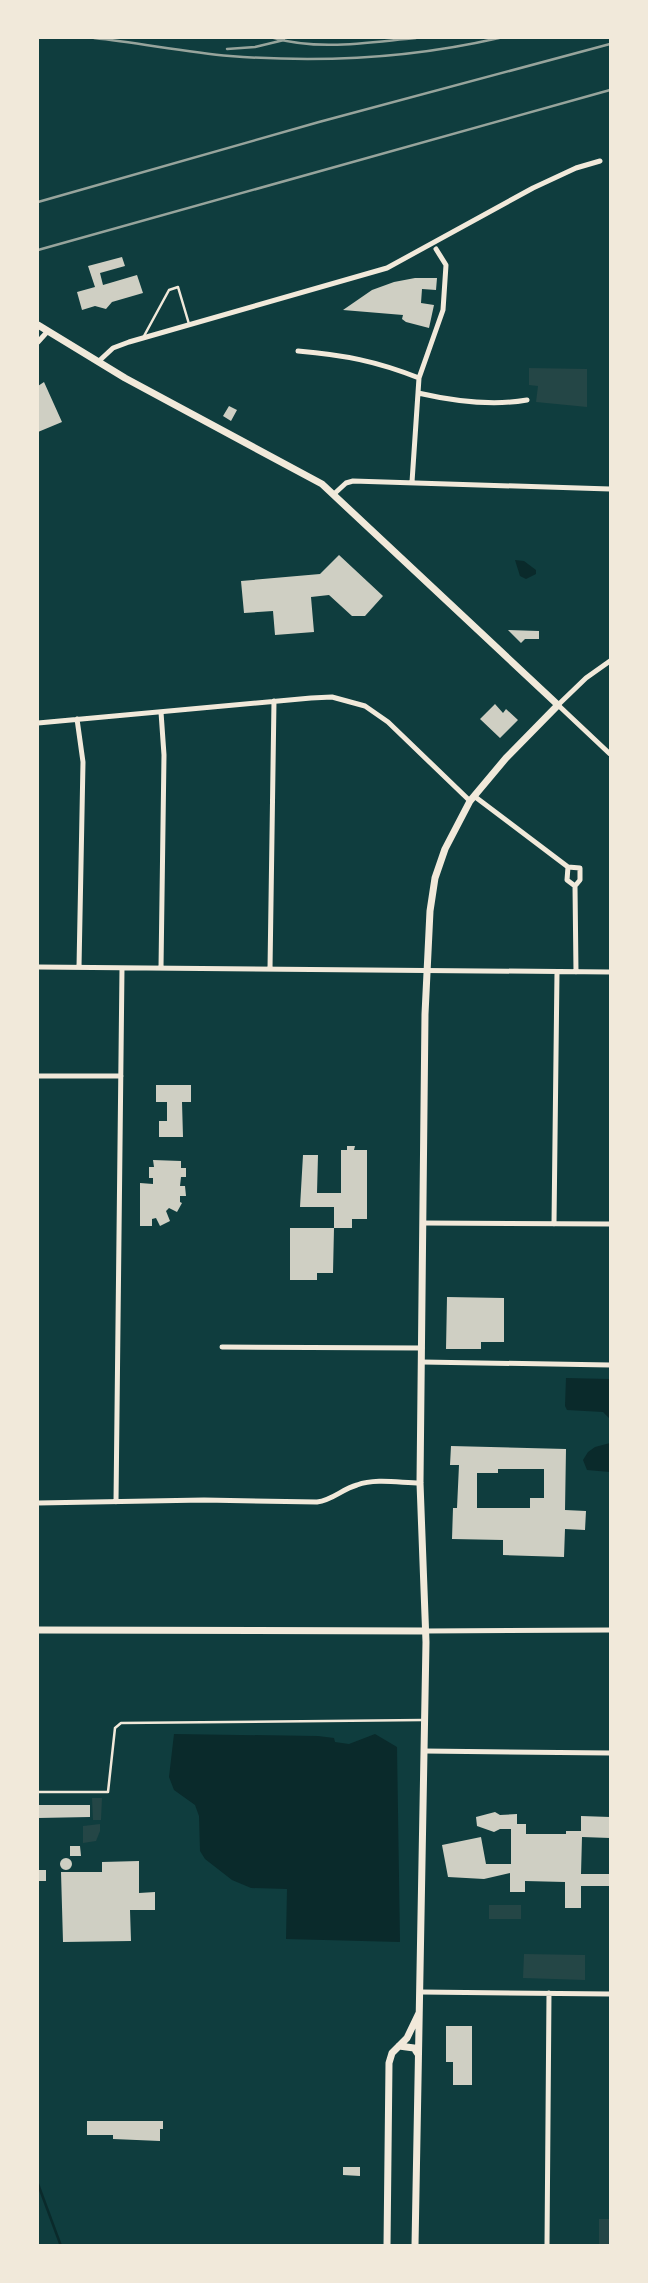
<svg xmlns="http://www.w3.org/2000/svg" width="648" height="2283" viewBox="0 0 648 2283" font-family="'Source Sans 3',sans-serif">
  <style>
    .green { fill: #244646 }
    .water { fill: #0a2a2b }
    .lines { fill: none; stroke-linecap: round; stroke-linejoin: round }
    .stream { stroke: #0a2a2b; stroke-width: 2.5 }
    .building { fill: #cfcfc3; fill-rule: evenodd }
    .service { stroke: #f1e9da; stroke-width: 2.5 }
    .minor { stroke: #f1e9da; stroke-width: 5 }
    .secondary { stroke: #f1e9da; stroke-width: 7 }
    .rail { stroke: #97a49c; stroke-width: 2.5 }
  </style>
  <rect width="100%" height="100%" fill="#0f3d3e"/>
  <path class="green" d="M529,368l58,1v38l-51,-5 2,-16 -9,-1z
    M92,1798h10l-1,22h-8z
    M100,1824v7l-4,10 -13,2v-17z
    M489,1905h32v14h-32z
    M524,1954l61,1v25l-62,-2z
    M599,2219h11v26h-11z"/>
  <path class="water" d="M515,560l9,1 12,9v4l-10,5 -6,-3z
    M566,1378l44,1v40l-7,-7 -36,-2 -2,-4z
    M610,1443v29l-23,-2 -4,-10 5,-8 7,-5z
    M174,1734l144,2 16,2 1,4 14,2 26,-10 22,13 3,195 -114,-3 1,-50 -36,-1 -19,-8 -27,-21 -5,-8 -1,-35 -4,-11 -21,-15 -5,-13z"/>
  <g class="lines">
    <path class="stream" d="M38,2184l23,62"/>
  </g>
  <path class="building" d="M122,257l3,9 -25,7 3,12 34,-10 6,18 -31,9 -6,7 -11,-3 -13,4 -5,-18 18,-5 -7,-21z
    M415,278h22l-1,12 -14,-1 -1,14 13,2 -5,23 -23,-6 -4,-3 1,-4 -60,-5 29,-20 22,-8z
    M44,382l18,40 -24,10v-46z
    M229,406l8,4 -6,11 -8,-5z
    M339,555l44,41 -18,20h-13l-23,-21 -18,2 3,35 -39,3 -2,-24 -29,2 -3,-32 79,-7z
    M508,630l31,1v8h-14l-4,4z
    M495,704l8,9 3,-4 12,11 -18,18 -20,-19z
    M156,1085h35v17h-9l1,35h-24v-16h8v-19h-11z
    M347,1146h8l-1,4h13v69h-15v9h-18v-21h-34l3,-52h15l-1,38h24v-43h6z
    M153,1160l28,1v7h5v9h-5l-1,9h5l1,10h-6v6l2,1 -5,9 -8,-4 -3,3 4,10 -10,5 -4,-8 -4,1v7h-12v-43l13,1v-6h-4v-11h5z
    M290,1228h44l-1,45h-16v7h-27z
    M447,1297l57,1v44h-23v7h-35z
    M451,1446l115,3 -1,61 21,1 -1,19 -20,-1 -1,28 -61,-2v-15l-51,-1 1,-31h4l2,-43h-9zM498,1469h46v29h-14v10h-53v-35h21z
    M38,1805h52v12l-52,1z
    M495,1812l5,3 17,-1v10h9v10h40v-3h15v-15l29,1v21l-28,-1 -1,37h29v12h-29v22h-16v-26l-40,-1v11h-15v-19l-26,6 -36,-2 -6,-32 39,-8 5,27h25v-35h-11l-6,3 -17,-6 -1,-9z
    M70,1846h10l1,10h-11z
    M60 1864a6 6 0 1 1 12 0a6 6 0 1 1-12 0Z
    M139,1861v32l16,-1v18h-25l1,31 -68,1 -2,-70h41v-10z
    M38,1870h8v11h-8z
    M446,2026h26v59h-19v-23h-7z
    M87,2121h76v8h-3v12l-47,-2v-4h-26z
    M343,2167h17v9l-17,-1z"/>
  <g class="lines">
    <path class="service" d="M144,336l25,-46 9,-3 11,37
      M38,1792h70l7,-64 6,-5 302,-3"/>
    <path class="minor" d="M38,342l9,-10
      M298,351c46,4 78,10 121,27
      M99,361l14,-13 16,-6 258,-74 146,-80 43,-20 24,-7
      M418,393c35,8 75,13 109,7
      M412,482l7,-104 24,-68 3,-45 -10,-16
      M334,494l12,-11 7,-2 257,8
      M610,661l-24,17 -28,27 52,49
      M161,712l3,43 -3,213
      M77,719l6,43 -4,205
      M38,723l273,-25 21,-1 33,9 23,16 82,79
      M474,796l94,71 -1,13 8,6 1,86
      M568,867l12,1v12l-5,6
      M38,967l572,5
      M270,969l4,-268
      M38,1076h83
      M423,1223l187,1
      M554,1224l3,-252
      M222,1347l200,1
      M422,1362l188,3
      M116,1502l6,-534
      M38,1503l166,-3 113,2c16,-2 25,-13 40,-17 19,-7 44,-2 63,-2
      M425,1631l185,-1
      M424,1751l186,2
      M421,1992l189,2
      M547,2246l2,-253"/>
    <path class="secondary" d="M38,325l87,53 197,106 236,221 -52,53 -36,43 -25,48 -10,29 -5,33 -5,103 -5,469 6,159 -11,604
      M38,1630l387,1
      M399,2046l15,2 4,6
      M387,2246l2,-183 3,-10 15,-15 12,-25"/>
    <path class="rail" d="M94,38c46,5 91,14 136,18 89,7 182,2 269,-18
      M274,38c45,13 96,4 142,0
      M227,49l28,-2 29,-7
      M38,202l281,-80 291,-78
      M38,250l572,-160"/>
  </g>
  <rect width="648" height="2283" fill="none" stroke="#f1e9da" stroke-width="78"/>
</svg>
